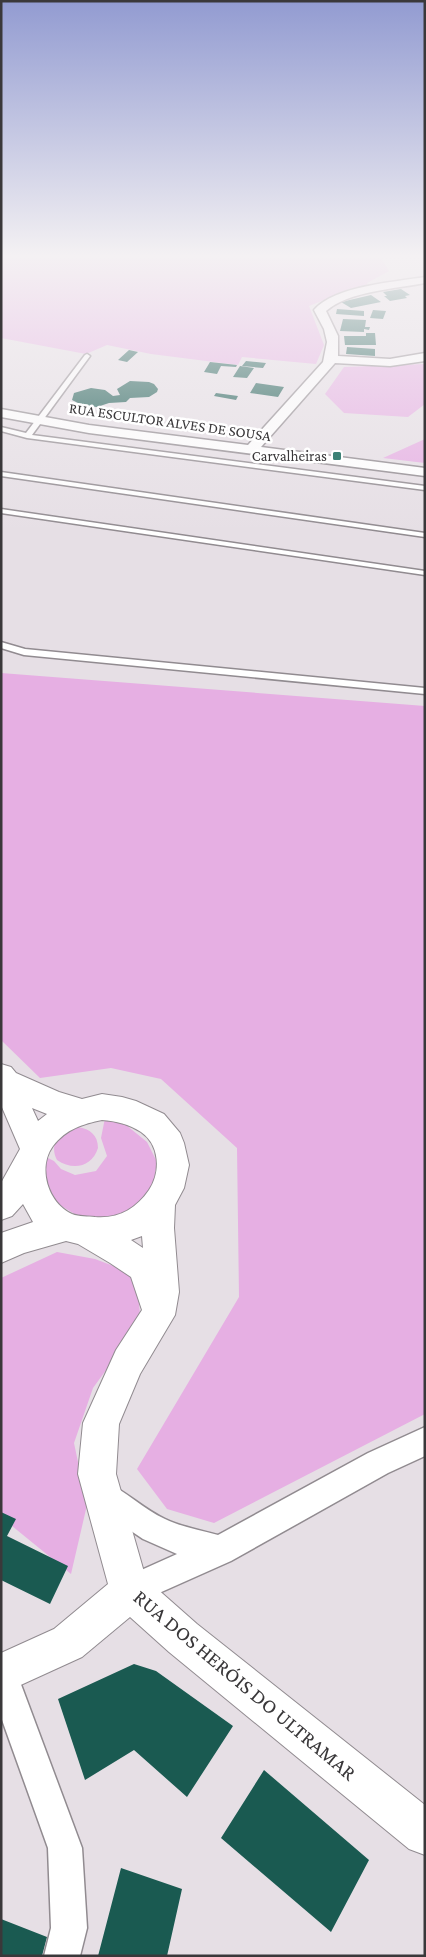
<svg xmlns="http://www.w3.org/2000/svg" width="426" height="1957" viewBox="0 0 426 1957" font-family="'Crimson Pro',serif">
  <style>
    .green { fill: #e6afe3 }
    .building { fill: #1a5a51 }
    .lines { fill: none; stroke-linecap: round; stroke-linejoin: round }
    .lane-casing { stroke: #918b90; stroke-width: 3 }
    .street-casing { stroke: #918b90; stroke-width: 3 }
    .secondary-casing { stroke: #918b90; stroke-width: 2 }
    .lane { fill: #fff; fill-rule: evenodd }
    .street { fill: #fff; fill-rule: evenodd }
    .secondary { fill: #fff; fill-rule: evenodd }
    .poi-dot { fill: #3c8176; stroke: #fff; stroke-width: 2 }
    .labels { text-anchor: middle; stroke-width: 5; stroke-linejoin: round; paint-order: stroke }
    .far-street-label { font-size: 15px; fill: #3a383a; stroke: #fff }
    .far-poi-label { font-size: 15px; fill: #3a383a; stroke: #fff; text-anchor: end }
    .near-street-label { font-size: 21px; fill: #3a383a; stroke: #fff }
  </style>
  <rect width="100%" height="100%" fill="#e6dfe5"/>
  <path class="green" d="M1,258h380l8,13 -22,12 1,4 -26,6 -33,13 15,39 -8,19 -74,-7 -4,8 -87,-11 -44,-9 -21,9 -85,-16z
    M425,364v40l-17,13 -64,-4 -19,-19 19,-27z
    M425,439v24l-42,-5z
    M1,673l424,33v708l-211,109 -47,-14 -30,-40 102,-172 -2,-149 -76,-69 -50,-11 -71,10 -39,-38z
    M105,1118l21,7 21,17 10,20 -4,24 -15,19 -28,14 -32,-3 -25,-15 -12,-24 1,-22 12,6 7,8 14,6 21,-4 11,-15 -6,-18z
    M78,1127c12,2 20,8 20,21 -6,19 -25,23 -41,12 -9,-17 4,-30 21,-33z
    M57,1252l38,7 29,11 13,13 3,31 -15,30 -32,44 -19,55 13,62 -16,69 -70,-57v-239z"/>
  <path class="building" d="M401,289l9,6 -5,1 2,2 -17,3 -6,-5h3l-4,-4z
    M371,295l10,7 -30,6 -10,-6z
    M337,309l27,2v5l-28,-2z
    M373,310l13,1 -3,8 -13,-1z
    M343,319l23,1 -1,7h5l-1,3 -5,-1v3l-24,-1z
    M366,333h9l1,12h-31l-1,-9h22z
    M347,347l28,2v7l-29,-2z
    M129,350l9,2 -11,10 -9,-2z
    M246,361l20,2 -3,5 -21,-2z
    M210,362l27,3 -1,2 -15,-1 -4,8 -13,-2z
    M240,366l14,2 -7,10 -14,-1z
    M130,381l19,1 5,2 4,5 -1,3 -8,5 -19,1 -4,4 -17,1 -12,4 -13,-1 -12,-6 2,-7 17,-5 14,2 8,6 7,-1 -3,-6z
    M256,383l28,4 -6,10 -28,-4z
    M216,393l22,3 -2,4 -22,-4z
    M1,1512l15,7 -9,17 61,30 -18,38 -49,-24z
    M134,1664l22,7 77,55 -46,71 -53,-47 -49,30 -27,-81z
    M264,1770l105,90 -38,72 -110,-94z
    M121,1868l61,21 -15,67h-69z
    M1,1919l46,18 -5,19h-41z"/>
  <g class="lines">
    <defs>
      <path id="lane" d="M87,354l3,2 -58,79 393,51v4l-398,-52 -26,-7v-4l25,6 59,-78z
        M1,472l424,61v4l-424,-61z
        M1,509l424,62v4l-424,-62z
        M1,642l24,7 400,39v6l-401,-39 -23,-7z"/>
      <path id="street" d="M425,277v6c-30,6 -76,8 -99,28l12,25v20l52,3 35,-6v8l-35,5 -55,-3 -74,84 164,21v8l-336,-43 -88,-16v-8l88,16 159,20 75,-83 4,-20 -3,-13 -10,-19c20,-24 81,-28 111,-33z
        M425,1427v29l-37,17 -157,88 -101,45 -11,-4 -4,-11 4,-11 58,-26 -34,-15 -49,-33 -5,-10 5,-10 10,-5c22,10 39,28 61,38 16,8 35,11 53,16l150,-82z
        M2,1658l11,5 69,185 5,80 -7,28h-36l7,-28 -3,-80 -47,-131z"/>
      <path id="secondary" d="M1,1064l10,3 5,6 43,19 23,7 20,-5 20,3 14,4 28,13 16,19 4,10 5,22 -5,23 -9,17 -1,23 5,64 -4,23 -35,59 -21,50 -3,50 30,105 51,45 228,181v50l-16,-6 -240,-197 -39,-35 -48,40 -81,37v-41l53,-24 54,-45 -30,-110 5,-51 33,-73 26,-40 -11,-33 -21,-14 -32,-19 -12,-3 -42,12 -23,10v-30l32,-11 -10,-18 -11,12 -11,4v-37l19,-34 -19,-44zM32,1108l15,6 -9,7zM102,1120c14,1 27,4 39,12 19,13 20,40 8,58 -13,19 -31,29 -54,27 -7,-1 -16,0 -23,-3 -24,-11 -35,-46 -19,-68 13,-17 30,-22 49,-26zM142,1236l1,12 -12,-8z"/>
    </defs>
    <use href="#lane" class="lane-casing"/>
    <use href="#street" class="street-casing"/>
    <use href="#secondary" class="secondary-casing"/>
    <use href="#lane" class="lane"/>
    <use href="#street" class="street"/>
    <use href="#secondary" class="secondary"/>
  </g>
  <linearGradient id="sky" x2="0" y2="1"><stop stop-color="#929bd1"/><stop offset="0.48" stop-color="#f4f1f3"/><stop offset="1" stop-color="#f4f1f3" stop-opacity="0"/></linearGradient>
  <rect width="426" height="532" fill="url(#sky)"/>
  <rect class="poi-dot" x="332" y="451" width="10" height="10" rx="2.5"/>
  <g class="labels">
    <g class="far-street-label">
      <text transform="translate(170 422) rotate(8)" y="5">RUA ESCULTOR ALVES DE SOUSA</text>
    </g>
    <g class="far-poi-label">
      <text x="327" y="461">Carvalheiras</text>
    </g>
    <g class="near-street-label">
      <text transform="translate(245 1685) rotate(40)" y="7">RUA DOS HERÓIS DO ULTRAMAR</text>
    </g>
  </g>
  <rect width="426" height="1957" fill="none" stroke="#3a383a" stroke-width="5"/>
</svg>
